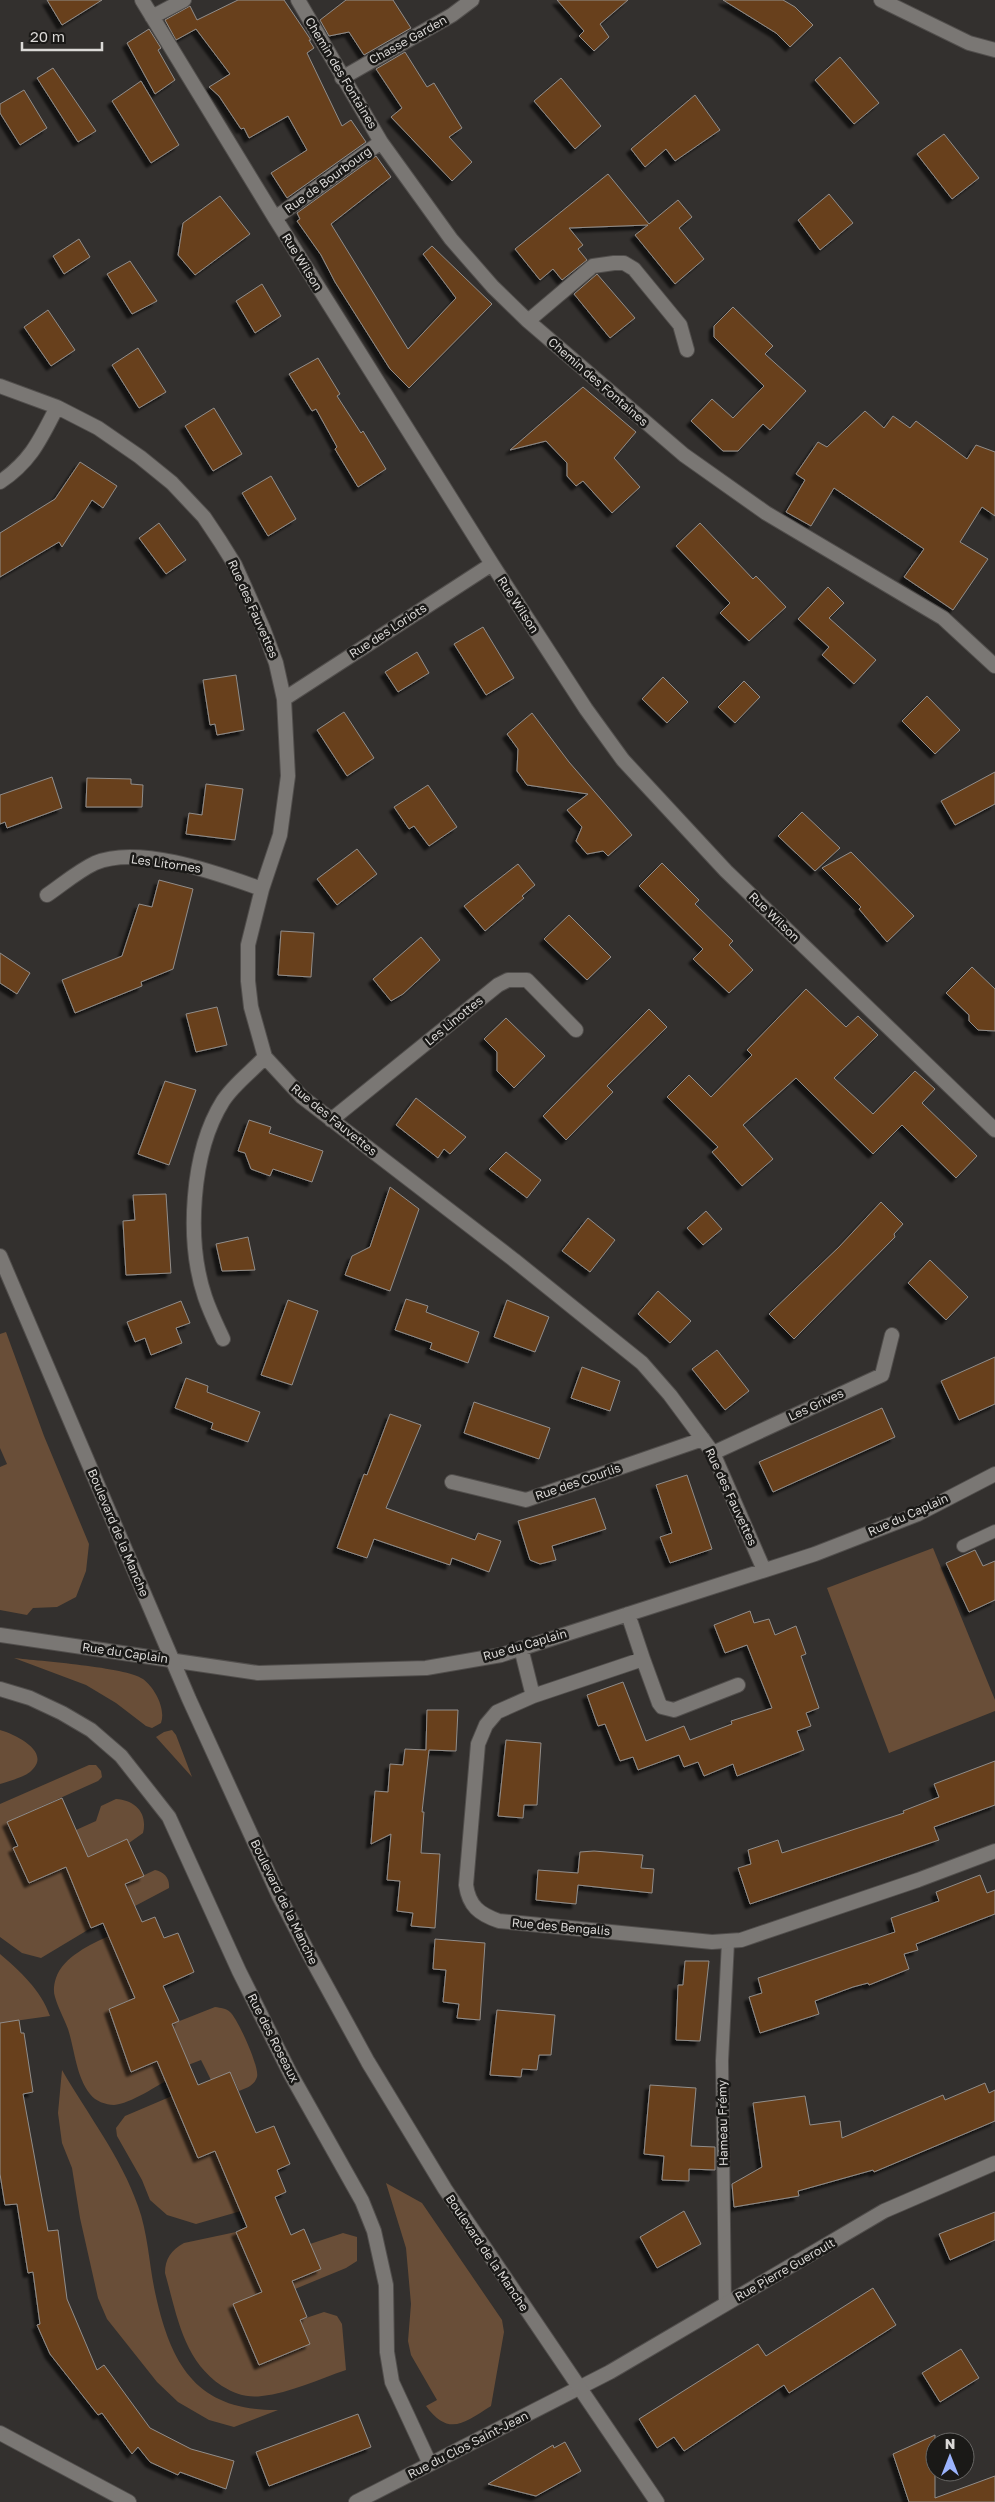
<svg xmlns="http://www.w3.org/2000/svg" width="995" height="2502" viewBox="0 0 995 2502" font-family="'Golos Text',sans-serif">
  <style>
    .green { fill: #694e38 }
    .building { fill: #68401c; stroke: #918d8a; filter: url(#shadow) }
    .lines { fill: none; stroke-linecap: round; stroke-linejoin: round }
    .service-casing { stroke: #514e4c; stroke-width: 14 }
    .minor-casing { stroke: #514e4c; stroke-width: 16 }
    .secondary-casing { stroke: #514e4c; stroke-width: 16 }
    .service { stroke: #7a7774; stroke-width: 12 }
    .minor { stroke: #7a7774; stroke-width: 14 }
    .secondary { stroke: #7a7774; stroke-width: 14 }
    .labels { text-anchor: middle; stroke-width: 5; stroke-linejoin: round; paint-order: stroke }
    .street-label { font-size: 12px; fill: #dbd9d7; stroke: #1a1917 }
  </style>
  <defs>
    <filter id="shadow"><feDropShadow dx="-4.5" dy="4.5" stdDeviation="1" flood-color="#0009"/></filter>
  </defs>
  <rect width="100%" height="100%" fill="#33302e"/>
  <path class="green" d="M6,1332l38,104 45,108 -3,27 -10,26 -19,10 -24,1 -6,7 -27,-5v-143l7,-3 -7,-16v-114z
    M933,1548l62,152v11l-106,42 -62,-165z
    M14,1658c25,3 112,9 129,21 12,9 23,30 18,44l-9,5 -6,-2 -30,-23 -30,-18z
    M0,1730c14,4 54,22 30,42 -8,6 -21,9 -30,12z
    M172,1730l4,5 16,42 -36,-40 8,-5z
    M89,1765h7l5,6 1,6 -4,4 -91,41 22,61 37,-16 25,61 -50,30 -19,-5 -22,-16v-133z
    M116,1799c19,1 32,14 27,34l-14,10 -2,-4 -46,21 -5,-30 20,-9 5,-15z
    M155,1870c9,2 15,8 14,18l-34,18 -10,-22z
    M109,1936l30,60 -30,13 22,63 52,-22 -11,-26 43,-17c6,1 11,1 15,5 8,7 30,56 27,65 -3,9 -11,11 -18,14l-9,-19 -19,8 -10,-20 -26,10 -2,7c-15,8 -43,27 -59,28 -8,0 -19,-4 -24,-11 -14,-18 -15,-43 -22,-65 -4,-11 -10,-21 -13,-32 -2,-6 -1,-13 1,-19 7,-21 35,-34 53,-42z
    M0,1954c20,17 41,36 50,62l-50,7z
    M62,2070c26,45 59,87 76,136 10,27 11,58 17,86 16,74 42,119 123,118l-44,17 -25,-7 -31,-18 -21,-20 -50,-63 -9,-21 -18,-80 -8,-50 -10,-25 -4,-30z
    M172,2096l26,62 20,-9 23,62 -45,13 -29,-9 -17,-15 -8,-20 -25,-44 -1,-8 9,-12z
    M386,2183l36,20 80,117 2,12 -13,74c-27,17 -42,31 -65,0l11,-6 -26,-45 -3,-14 3,-37 -5,-56z
    M236,2232l16,38 13,21 -32,14 26,60 51,-21 -10,-24 24,-8 13,4 5,8 4,46c-27,9 -56,23 -84,26 -15,2 -27,-2 -40,-10 -39,-26 -45,-71 -57,-113 0,-14 6,-23 19,-30z
    M343,2233l14,4v24l-11,7 -51,21 -3,-8 29,-12 -11,-25z"/>
  <path class="building" d="M47,0h55l-40,25z
    M238,0h46l27,40h-2l5,8 -7,5 35,73 9,-6 15,22 -79,56 -16,-25 36,-23 -19,-34 -39,22 -5,-10 -3,1 -22,-33 -10,-9 21,-13 -34,-45 -20,11 -11,-20 25,-14 7,14z
    M346,0h47l18,28 -47,27 -15,-23 -20,4 -9,-16z
    M557,0h71l-28,24 9,13 -15,14 -15,-15 5,-5z
    M723,0h60l12,7 18,18 -23,22 -14,-14z
    M149,29l12,19 -3,2 17,30 -20,14 -28,-51z
    M405,52l22,35 7,-4 28,45 -13,9 23,25 -20,19 -61,-64 11,-9 -26,-39z
    M840,57l39,46 -25,21 -39,-44z
    M53,68l43,63 -18,11 -41,-64z
    M561,78l40,48 -26,23 -41,-48z
    M141,81l38,64 -28,18 -39,-62z
    M24,90l23,38 -27,17 -20,-32v-9z
    M695,95l25,35 -45,31 -9,-12 -21,18 -14,-18z
    M944,134l35,44 -27,21 -35,-45z
    M376,156l15,21 -60,47 77,125 48,-51 -33,-44 9,-8 60,58 -83,84 -19,-19 -55,-87 -14,-27 -24,-34 3,-2 -3,-6z
    M608,174l41,50 29,-24 14,17 -13,11 25,31 -29,25 -40,-49 13,-10 -79,3 14,17 -5,4 9,11 -25,20 -9,-11 -13,11 -25,-31z
    M829,194l24,29 -33,27 -22,-30z
    M220,196l30,38 -55,41 -17,-20 5,-32z
    M79,239l11,18 -26,17 -11,-18z
    M130,261l27,40 -25,13 -25,-40z
    M597,274l38,44 -25,20 -36,-44z
    M262,284l19,32 -26,17 -19,-32z
    M733,307l40,39 -8,8 41,37 -36,39 -7,-6 -25,27h-15l-32,-30 21,-22 21,19 31,-32 -50,-49v-11z
    M48,310l27,40 -24,16 -27,-39z
    M138,348l28,44 -27,16 -27,-43z
    M318,358l22,36 -3,2 24,37 2,-2 23,38 -28,18 -23,-38 2,-2 -21,-38 -4,2 -23,-37z
    M583,387l53,45 -22,26 26,29 -28,26 -29,-32 -7,5 -9,-10v-13l-21,-22 -36,9z
    M214,408l28,46 -29,17 -28,-45z
    M865,411l19,17 9,-12 17,12 6,-7 51,38 9,-14 19,7v64l-13,-9 -22,35 28,17 -35,51 -49,-33 20,-28 -90,-61 -23,38 -25,-14 19,-32 -9,-6 22,-32 9,5z
    M80,462l37,24 -14,22 -11,-8 -30,47 -3,-5 -59,35v-44l55,-34z
    M271,476l25,43 -28,17 -26,-43z
    M159,523l27,37 -20,14 -27,-36z
    M700,523l53,56 3,-3 30,31 -37,34 -29,-28 10,-10 -54,-57z
    M828,587l16,16 -15,15 47,42 -22,24 -32,-29 7,-8 -31,-28z
    M483,627l31,51 -28,17 -32,-51z
    M417,652l12,21 -31,19 -13,-20z
    M236,675l8,55 -27,5 -2,-11 -5,1 -7,-45z
    M663,677l25,25 -21,21 -25,-24z
    M744,681l16,16 -25,26 -17,-16z
    M927,696l33,34 -25,24 -33,-33z
    M344,712l30,46 -27,18 -30,-46z
    M532,713l37,49 63,73 -24,21 -5,-5 -16,3 -11,-13 6,-14 -15,-17 21,-16 -61,-9 -10,-14 1,-22 -11,-15z
    M995,772v32l-40,21 -14,-24z
    M52,777l10,31 -55,20 -2,-6 -5,2v-29z
    M87,778l44,1v5l12,1 -1,22h-56z
    M206,784l37,5 -8,51 -49,-6 3,-21 13,2z
    M428,785l29,42 -28,19 -15,-20 -5,3 -15,-22z
    M802,812l38,36 -25,23 -37,-35z
    M357,849l20,25 -40,31 -20,-26z
    M851,852l63,64 -27,26 -28,-33 2,-2 -39,-39z
    M662,863l37,37 -4,4 38,37 -4,4 24,25 -24,23 -36,-34 10,-10 -64,-63z
    M518,864l17,21 -13,11 2,2 -39,33 -21,-25z
    M159,880l34,9 -20,80 -32,13 1,4 -67,27 -13,-33 60,-24 17,-52 13,3z
    M569,915l42,42 -24,23 -43,-41z
    M281,931l33,2 -3,44 -33,-2z
    M421,937l19,23 -37,34 -12,7 -18,-22z
    M0,953l30,20 -13,21 -17,-11z
    M972,967l23,22v42l-17,-1 -9,-9v-6l-23,-22z
    M806,989l40,38 12,-11 20,19 -44,43 39,36 42,-43 20,18 -13,14 55,53 -21,22 -54,-53 -29,29 -77,-76 -53,47 30,34 -31,27 -30,-34 6,-5 -51,-50 22,-22 22,22 41,-42 -5,-5z
    M217,1007l10,38 -31,7 -10,-38z
    M649,1009l18,18 -60,59 6,6 -47,48 -23,-24z
    M506,1018l39,38 -31,32 -17,-17v-19l-13,-13z
    M165,1081l31,9 -27,75 -31,-11z
    M416,1098l50,39 -16,17 -6,-5 -6,9 -42,-33z
    M249,1120l22,7 -2,6 54,18 -11,31 -39,-13 -3,7 -19,-7 -6,-16 -7,-2z
    M506,1152l35,28 -14,18 -38,-29z
    M390,1187l29,22 -29,82 -45,-16 7,-19 18,-9z
    M166,1194l5,79 -45,2 -3,-54 12,-1 -2,-25z
    M881,1202l22,22 -9,10 1,3 -101,102 -25,-25 70,-67z
    M706,1211l16,18 -19,16 -16,-17z
    M588,1218l27,22 -25,32 -28,-21z
    M248,1237l7,33 -33,1 -6,-27z
    M930,1260l38,37 -22,23 -38,-37z
    M658,1291l33,30 -21,22 -32,-29z
    M406,1299l22,7 -2,6 53,20 -11,31 -38,-14 2,-6 -37,-13z
    M288,1300l30,11 -26,74 -31,-10z
    M507,1300l42,17 -14,35 -41,-15z
    M181,1301l9,22 -14,5 6,15 -31,12 -6,-17 -10,4 -8,-20z
    M717,1350l32,41 -24,19 -33,-41z
    M995,1357v47l-36,16 -18,-39z
    M582,1367l38,14 -10,30 -39,-13z
    M186,1378l22,8 -1,6 53,20 -12,30 -37,-13 2,-6 -38,-15z
    M474,1402l76,26 -11,31 -75,-26z
    M882,1408l13,29 -122,55 -14,-30z
    M390,1414l31,11 -35,83 89,32 3,-7 23,8 -12,31 -37,-14 -2,7 -76,-26 -7,19 -30,-10 27,-74 3,1z
    M687,1475l25,74 -42,14 -10,-26 12,-4 -16,-48z
    M595,1498l11,31 -54,17 4,14 -16,4 -10,-4 -12,-39z
    M975,1550l8,16 12,-5v39l-26,12 -23,-49z
    M750,1611l4,12 15,-4 6,16 21,-9 10,28 -5,2 18,52 -13,5 5,13 -14,5 7,19 -67,26 -4,-12 -29,12 -6,-14 -14,5 -5,-12 -41,15 -5,-13 -13,4 -15,-37 -7,2 -11,-31 36,-13 23,59 38,-15 6,14 42,-16 -1,-3 41,-13 -25,-63 -22,8 -11,-28z
    M427,1710h31l-2,41 -27,-1 -7,62h2l-3,41 19,1 -5,74 -24,-2 2,-13 -16,-2 3,-30 -13,-1 4,-46 -20,10 4,-53 13,1 2,-28 13,1 2,-16 21,1z
    M506,1740l35,3 -4,62h-13l-1,13 -25,-2z
    M995,1761v44l-61,22 5,13 -189,64 -12,-36 13,-4 -3,-14 30,-10 4,13 122,-40 -1,-2 36,-14 -5,-13z
    M62,1798l26,59 39,-18 17,37 -19,8 17,38 13,-5 9,21 14,-5 16,39 -31,14 16,35 -7,3 26,61 32,-13 26,61 18,-7 16,38 -13,6 9,22 -11,5 16,38 13,-6 17,40 -29,12 15,36 -7,3 10,24 -51,21 -26,-61 29,-12 -26,-60 11,-5 -32,-76 -17,7 -41,-97 -26,11 -22,-63 26,-11 -32,-75 -12,5 -25,-61 -37,16 -16,-35 5,-2 -11,-24z
    M594,1851l49,4 -2,13 13,1 -2,24 -74,-8 -2,19 -40,-4 2,-30 40,3 2,-21z
    M980,1875l7,18 8,-3v24l-79,30 2,6 -14,4 5,15 -40,16 -1,-2 -15,4 -38,14 4,13 -59,19 -11,-36 13,-4 -4,-15 137,-46 -4,-14 48,-17 -3,-9z
    M435,1939l50,4 -5,77 -23,-2 2,-14 -16,-2 3,-32 -13,-1z
    M685,1961h24l-9,80 -24,-1 2,-55h5z
    M497,2010l58,5 -4,40h-12l-2,15 -15,-1 -1,8 -31,-2z
    M19,2020l2,13h3l9,59 -10,2 25,137 10,-1 9,69 30,71 7,-5 46,63 41,21 43,12 -8,28 -46,-17 -2,3 -28,-13 -12,-15 -6,7 -30,-41 -4,2 -48,-61 -13,-29 3,-1 -7,-52 -5,1 -11,-69 -12,1 -5,-31v-151z
    M985,2083l4,10 6,-3v31l-121,51 -1,-2 -75,21 1,5 -65,11 -2,-23 30,-17 -9,-64 52,-7 5,29 30,-4 2,17 101,-43 2,5z
    M650,2085l46,3 -5,58 24,1v23l-26,-1v12l-27,-1 2,-24 -20,-2z
    M684,2211l17,33 -44,24 -17,-31z
    M995,2212v28l-45,20 -11,-26z
    M873,2288l23,37 -107,68 -5,-8 -100,66 -10,-14 -17,11 -18,-29 119,-75 8,12z
    M961,2349l18,29 -39,24 -18,-29z
    M358,2414l13,33 -102,39 -13,-34z
    M935,2435v63l60,-22v26h-86l-16,-48z
    M565,2442l16,29 -45,25 -48,-12 65,-39 1,3z"/>
  <g class="lines">
    <defs>
      <path id="service" d="M963,1546l32,-15
        M725,2304l-3,-243 6,-119"/>
      <path id="minor" d="M142,0l133,218 217,346 94,145 37,51 103,111 269,259
        M298,0l83,142 70,97 42,48 35,34 156,134 82,58 177,105 52,48
        M881,0l88,43 26,7
        M152,17l32,-17
        M342,78l110,-63 20,-15
        M275,218l106,-76
        M528,321l65,-55 21,-3h10l10,6 46,56 7,25
        M0,386l57,21 41,21 42,29 32,26 32,34 16,24 15,24 28,63 13,35 8,36 4,77 -8,59 -18,54 -14,56v36l3,26 14,50 37,40 212,163 128,103 28,32 43,58 51,117
        M0,482c31,-21 40,-42 57,-75
        M284,699l208,-135
        M47,895c16,-11 31,-24 48,-32 44,-19 124,11 167,26
        M331,1120l167,-135 10,-5h19l49,50
        M223,1339c-6,-13 -13,-27 -18,-42 -19,-56 -14,-145 18,-196 10,-16 29,-30 42,-44
        M713,1453l169,-78 10,-40
        M452,1482l74,18 177,-61
        M628,1614l15,45 -110,37 -36,16 -11,13 -8,19 -12,141c3,21 13,29 33,36l213,21 29,-2 177,-60 77,-29
        M0,1635l258,38 168,-5 75,-13 314,-101 103,-40 77,-40
        M521,1648l12,48
        M643,1659l16,44 3,4 12,3 64,-25
        M0,1689l30,9 32,15 29,17 30,26 48,61 70,154 51,102 72,128 12,30 12,54 1,67 5,30 38,82
        M0,2433l129,69
        M356,2502l254,-130 274,-161 111,-48"/>
      <path id="secondary" d="M0,1256l189,443 90,197 31,60 58,106 77,127 212,313"/>
    </defs>
    <use href="#service" class="service-casing"/>
    <use href="#minor" class="minor-casing"/>
    <use href="#secondary" class="secondary-casing"/>
    <use href="#service" class="service"/>
    <use href="#minor" class="minor"/>
    <use href="#secondary" class="secondary"/>
  </g>
  <g class="labels">
    <g class="street-label">
      <text transform="translate(408 40) rotate(-29)" y="4">Chasse Garden</text>
      <text transform="translate(341 73) rotate(59)" y="4">Chemin des Fontaines</text>
      <text transform="translate(328 180) rotate(-36)" y="4">Rue de Bourbourg</text>
      <text transform="translate(302 262) rotate(58)" y="4">Rue Wilson</text>
      <text transform="translate(598 382) rotate(41)" y="4">Chemin des Fontaines</text>
      <text transform="translate(518 605) rotate(57)" y="4">Rue Wilson</text>
      <text transform="translate(253 609) rotate(66)" y="4">Rue des Fauvettes</text>
      <text transform="translate(388 631) rotate(-33)" y="4">Rue des Loriots</text>
      <text transform="translate(166 864) rotate(8)" y="4">Les Litornes</text>
      <text transform="translate(774 917) rotate(44)" y="4">Rue Wilson</text>
      <text transform="translate(454 1021) rotate(-39)" y="4">Les Linottes</text>
      <text transform="translate(334 1120) rotate(39)" y="4">Rue des Fauvettes</text>
      <text transform="translate(816 1405) rotate(-25)" y="4">Les Grives</text>
      <text transform="translate(578 1482) rotate(-19)" y="4">Rue des Courlis</text>
      <text transform="translate(731 1497) rotate(65)" y="4">Rue des Fauvettes</text>
      <text transform="translate(908 1515) rotate(-24)" y="4">Rue du Caplain</text>
      <text transform="translate(118 1533) rotate(67)" y="4">Boulevard de la Manche</text>
      <text transform="translate(525 1645) rotate(-16)" y="4">Rue du Caplain</text>
      <text transform="translate(125 1653) rotate(8)" y="4">Rue du Caplain</text>
      <text transform="translate(284 1902) rotate(64)" y="4">Boulevard de la Manche</text>
      <text transform="translate(561 1927) rotate(5)" y="4">Rue des Bengalis</text>
      <text transform="translate(273 2038) rotate(63)" y="4">Rue des Roseaux</text>
      <text transform="translate(723 2123) rotate(-91)" y="4">Hameau Frémy</text>
      <text transform="translate(487 2253) rotate(56)" y="4">Boulevard de la Manche</text>
      <text transform="translate(785 2270) rotate(-30)" y="4">Rue Pierre Gueroult</text>
      <text transform="translate(468 2445) rotate(-27)" y="4">Rue du Clos Saint-Jean</text>
    </g>
  </g>
  <g transform="translate(950 2457)"><circle r="24" fill="#1a1917" stroke="#676664"/>
  <path d="M0-4L9 19L0 12L-9 19Z" fill="#9cb4fd"/>
  <text y="-8" font-size="14" font-weight="bold" text-anchor="middle" fill="#dbd9d7">N</text>
  </g>
  <path d="M22 42v8h80v-8" fill="none" stroke="#dbd9d7" stroke-width="2.5"/>
  <text x="30" y="42" font-size="15" fill="#dbd9d7" stroke="#1a1917" stroke-width="4" paint-order="stroke">20 m</text>
</svg>
